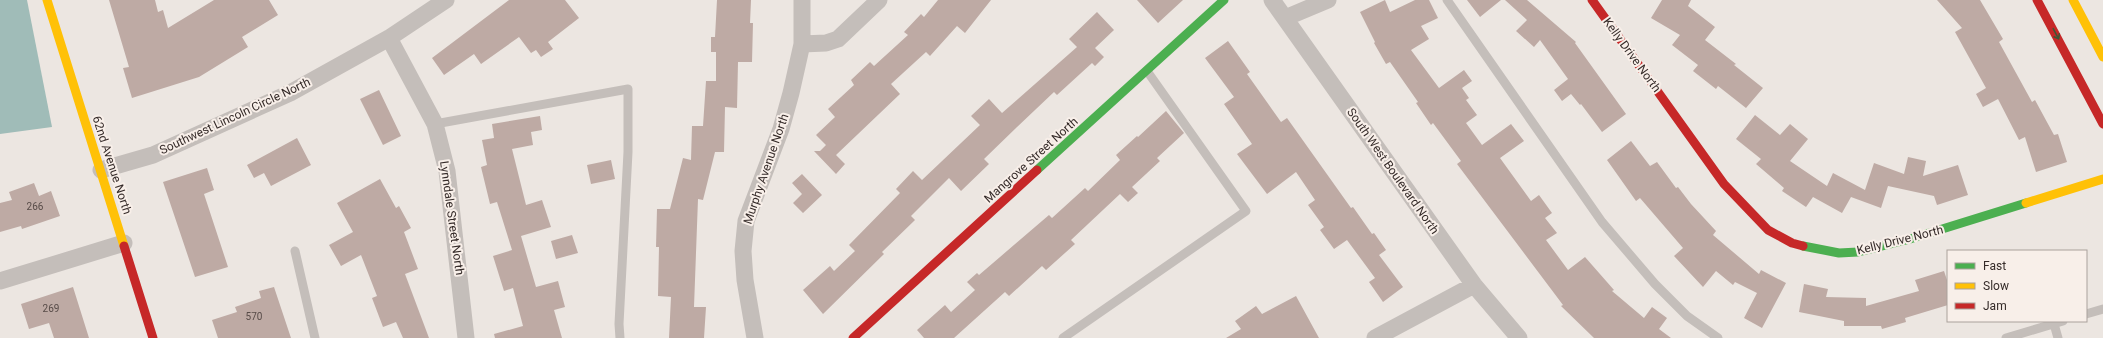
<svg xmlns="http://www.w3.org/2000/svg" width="2103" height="338" viewBox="0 0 2103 338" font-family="Roboto,sans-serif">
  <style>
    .water { fill: #a0bcb8 }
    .building { fill: #beaaa4 }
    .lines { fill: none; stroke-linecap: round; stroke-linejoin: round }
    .lane { stroke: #c4beba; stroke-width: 9 }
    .street { stroke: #c4beba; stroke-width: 17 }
    .fast { stroke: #4caf50; stroke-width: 9 }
    .slow { stroke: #ffc107; stroke-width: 9 }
    .jam { stroke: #c62828; stroke-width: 9 }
    .oneway { stroke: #3d5937 }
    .labels { text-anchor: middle; stroke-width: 4; stroke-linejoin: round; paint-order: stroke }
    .number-label { font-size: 10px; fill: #574b48 }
    .street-label { font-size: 12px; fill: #352b29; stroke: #f8efe9 }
  </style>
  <rect width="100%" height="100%" fill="#ece6e1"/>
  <path class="water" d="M0,0h27l25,127 -52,7z"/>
  <path class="building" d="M109,0h46l3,12 5,-2 5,18 46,-28h55l9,15 -36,22 6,10 -49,30 -67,21 -9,-30 6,-1z
    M509,0h56l14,18 -31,24 5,7 -12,8 -5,-7 -5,3 -12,-16 -38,27 -7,-10 -30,21 -12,-17z
    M717,0h34l-1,23h3l-1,39h-14l-1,46 -12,-1 -1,45h-9l-12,48 -5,-1 -4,108h12l-2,31h-35l2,-41 -13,-1 1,-49h-3l1,-38h13l13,-51 8,2 1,-34h11l3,-45h10v-29h-5v-15h4z
    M938,0h53l-26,33 -8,-7 -27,30 -4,-4 -35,32 9,10 -64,61 9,9 -9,10 -22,-23h6l6,-6 -10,-10 19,-18 -7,-8 26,-24 -3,-5 19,-18 4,4 34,-31 -4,-3 17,-18 3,3z
    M1137,0h46l-25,23z
    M1385,0l5,12 25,-12h14l9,18 -17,8 8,13 -18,11 28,38 25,-18 8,11 -10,7 7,10 -3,2 11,15 -11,8 16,22 29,-21 13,17 -24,17 31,43 8,-6 13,18 -7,5 12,15 -11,7 22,30 17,-13 29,33 -2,1 32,27 8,-11 15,11 -8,11 12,9h-77l-33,-32 2,-1 -106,-141 4,-3 -28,-38 -2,2 -15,-22 2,-1 -28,-40 -4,2 -12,-21 1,-1 -15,-30z
    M1467,0h34l-21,17z
    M1505,0h22l49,42 -1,1 51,71 -24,18 -21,-28 -1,1 -9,-11 -9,7 -8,-11 14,-11 -28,-39 -6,7 -18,-16 11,-11z
    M1662,0h29l-3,6 27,21 -10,13 31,24 -2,1 29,23 -17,20 -28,-22 -2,3 -23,-18 5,-6 -26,-20 8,-10 -29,-17z
    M1937,0h43l23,39 -4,3 33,60 3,-2 19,35 4,-1 9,28 -31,10 -11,-35 -6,3 -21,-41 -15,8 -7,-13 10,-6 -31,-56 7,-4z
    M1097,12l17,18 -19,18 9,9 -9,9 -3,-3 -35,32 -3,-3 -38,36 -32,31 5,5 -28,27 -12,-13 -38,38 4,4 -33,32 2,2 -61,60 -20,-24 27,-24 4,5 21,-20 -6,-6 51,-52 -4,-4 17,-18 9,9 58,-55 -9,-9 18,-17 13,14 75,-66 -8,-8z
    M1228,41l22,31 -3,2 34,48 6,-4 64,90 2,-1 19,27 2,-1 12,17 -7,5 24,32 -20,15 -14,-20 6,-4 -28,-38 -13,9 -14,-19 4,-3 -16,-22 7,-5 -19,-28 -29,22 -30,-40 15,-10 -28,-40 10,-7 -29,-39z
    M379,90l22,46 -18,9 -23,-46z
    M1166,111l18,22 -27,25 3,3 -28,26 6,6 -10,9 -8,-8 -49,46 4,4 -29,26 -4,-4 -33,30 -4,-4 -51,46h-30l-7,-8 28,-25 6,7 24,-22 -8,-8 10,-9 2,2 70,-60 3,3 33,-30 3,3 32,-31 -4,-5 21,-19 1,1z
    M1755,115l25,20 10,-11 18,15 -18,22 37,25 6,-13 32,17 9,-27 30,11 4,-17 18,4 -3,15 35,-11 10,30 -31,10 -3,-9 -46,-10 -7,22 -30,-11 -9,16 -29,-16 -7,10 -24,-16 2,-3 -28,-24 5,-5 -25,-20z
    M540,116l2,14 -11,2 2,13 -21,4 14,56 16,-5 9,27 -30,9 15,51 22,-6 7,26 -11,3 8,28h-67l-1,-4 29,-8 -10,-38 -9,3 -11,-35 19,-6 -15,-48 -7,2 -9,-37 6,-2 -5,-25 12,-2 -2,-14z
    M297,138l14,27 -40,21 -7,-13 -10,5 -7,-13z
    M1631,141l19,25 7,-4 19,26 2,-1 13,17 25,27 -3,4 46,39 2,-4 25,13 -24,45 -18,-10 13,-25 -22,-11 -2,3 -17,-14 -13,16 -29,-31 9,-8 -43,-50 -4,3 -29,-41z
    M611,160l4,19 -24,5 -4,-19z
    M207,168l7,22 -10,4 24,73 -33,10 -32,-95z
    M802,174l20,21 -19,18 -10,-10 9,-9 -10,-11z
    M380,179l16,29 3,-2 12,22 -7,4 14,37 -13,5 24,64h-26l-7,-16 -13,5 -11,-29 5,-2 -16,-41 -20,11 -12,-21 24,-13 -16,-29z
    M34,183l5,13 12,-5 9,25 -38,13 -1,-3 -21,6v-29l12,-3 -3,-8z
    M572,235l6,18 -22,6 -5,-18z
    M1944,271l4,12v22l-43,13 1,4 -24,7 -1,-3h-37v-5l-45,-9 5,-28 24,5 -2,8 40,1v8l53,-15 -4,-11z
    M73,287l16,51h-35l-5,-15 -20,6 -8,-25z
    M274,287l17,51h-73l-6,-18 25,-8 -2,-5 26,-9 -2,-7z
    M1296,296l23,42h-93l15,-9 -6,-8 21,-15 6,8z"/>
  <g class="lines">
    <path class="lane" d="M1447,0l155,222 53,62 32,32 31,22
      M435,124l193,-35v63l-9,172 1,14
      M295,251l20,87
      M2086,314l17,-5
      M2054,324l4,14
      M1063,338l183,-127 -99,-140
      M2006,338l57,-17"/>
    <path class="street" d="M1272,0l202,285 45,53
      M1285,18l43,-18
      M389,38l46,86 12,47 19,167
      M802,44l24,-1 12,-4 41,-39
      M101,170l52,-15 137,-62 99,-55 57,-38
      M0,281l124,-38
      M755,338l-10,-58 -2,-29 3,-30 35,-92 10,-36 11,-49v-44
      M1375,338l99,-53"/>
    <path class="fast" d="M1037,170l187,-170
      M1803,246l36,7 19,-1 52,-13 116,-36"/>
    <path class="slow" d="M47,0l77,246
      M2073,0l30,57
      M2026,203l77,-24"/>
    <path class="jam" d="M1592,0l132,184 44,46 24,13 11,3
      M2037,0l66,124
      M124,246l29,92
      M853,338l184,-168"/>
  </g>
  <defs><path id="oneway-shaft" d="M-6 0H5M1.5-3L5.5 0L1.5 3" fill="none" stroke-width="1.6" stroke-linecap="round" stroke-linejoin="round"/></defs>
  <use class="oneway" href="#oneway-shaft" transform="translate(2056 34) rotate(62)"/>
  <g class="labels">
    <g class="number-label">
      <text x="35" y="210">266</text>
      <text x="51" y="312">269</text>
      <text x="254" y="320">570</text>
    </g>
    <g class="street-label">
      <text transform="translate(1632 55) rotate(54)" y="4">Kelly Drive North</text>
      <text transform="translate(235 116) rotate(-25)" y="4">Southwest Lincoln Circle North</text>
      <text transform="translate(1031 160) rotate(-42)" y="4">Mangrove Street North</text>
      <text transform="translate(112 165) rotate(72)" y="4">62nd Avenue North</text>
      <text transform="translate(766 169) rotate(-71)" y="4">Murphy Avenue North</text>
      <text transform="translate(1393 171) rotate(55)" y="4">South West Boulevard North</text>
      <text transform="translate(452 218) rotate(82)" y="4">Lynndale Street North</text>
      <text transform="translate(1900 240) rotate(-14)" y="4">Kelly Drive North</text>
    </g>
  </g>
  <rect x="1947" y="250" width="140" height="72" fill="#f8efe9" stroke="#aaa19c"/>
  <rect x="1955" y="263" width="20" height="6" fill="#4caf50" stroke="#aaa19c"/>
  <text x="1983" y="270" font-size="12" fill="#352b29">Fast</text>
  <rect x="1955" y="283" width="20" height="6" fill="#ffc107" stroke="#aaa19c"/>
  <text x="1983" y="290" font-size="12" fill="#352b29">Slow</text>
  <rect x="1955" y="303" width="20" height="6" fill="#c62828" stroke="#aaa19c"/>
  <text x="1983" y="310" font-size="12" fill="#352b29">Jam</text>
</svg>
